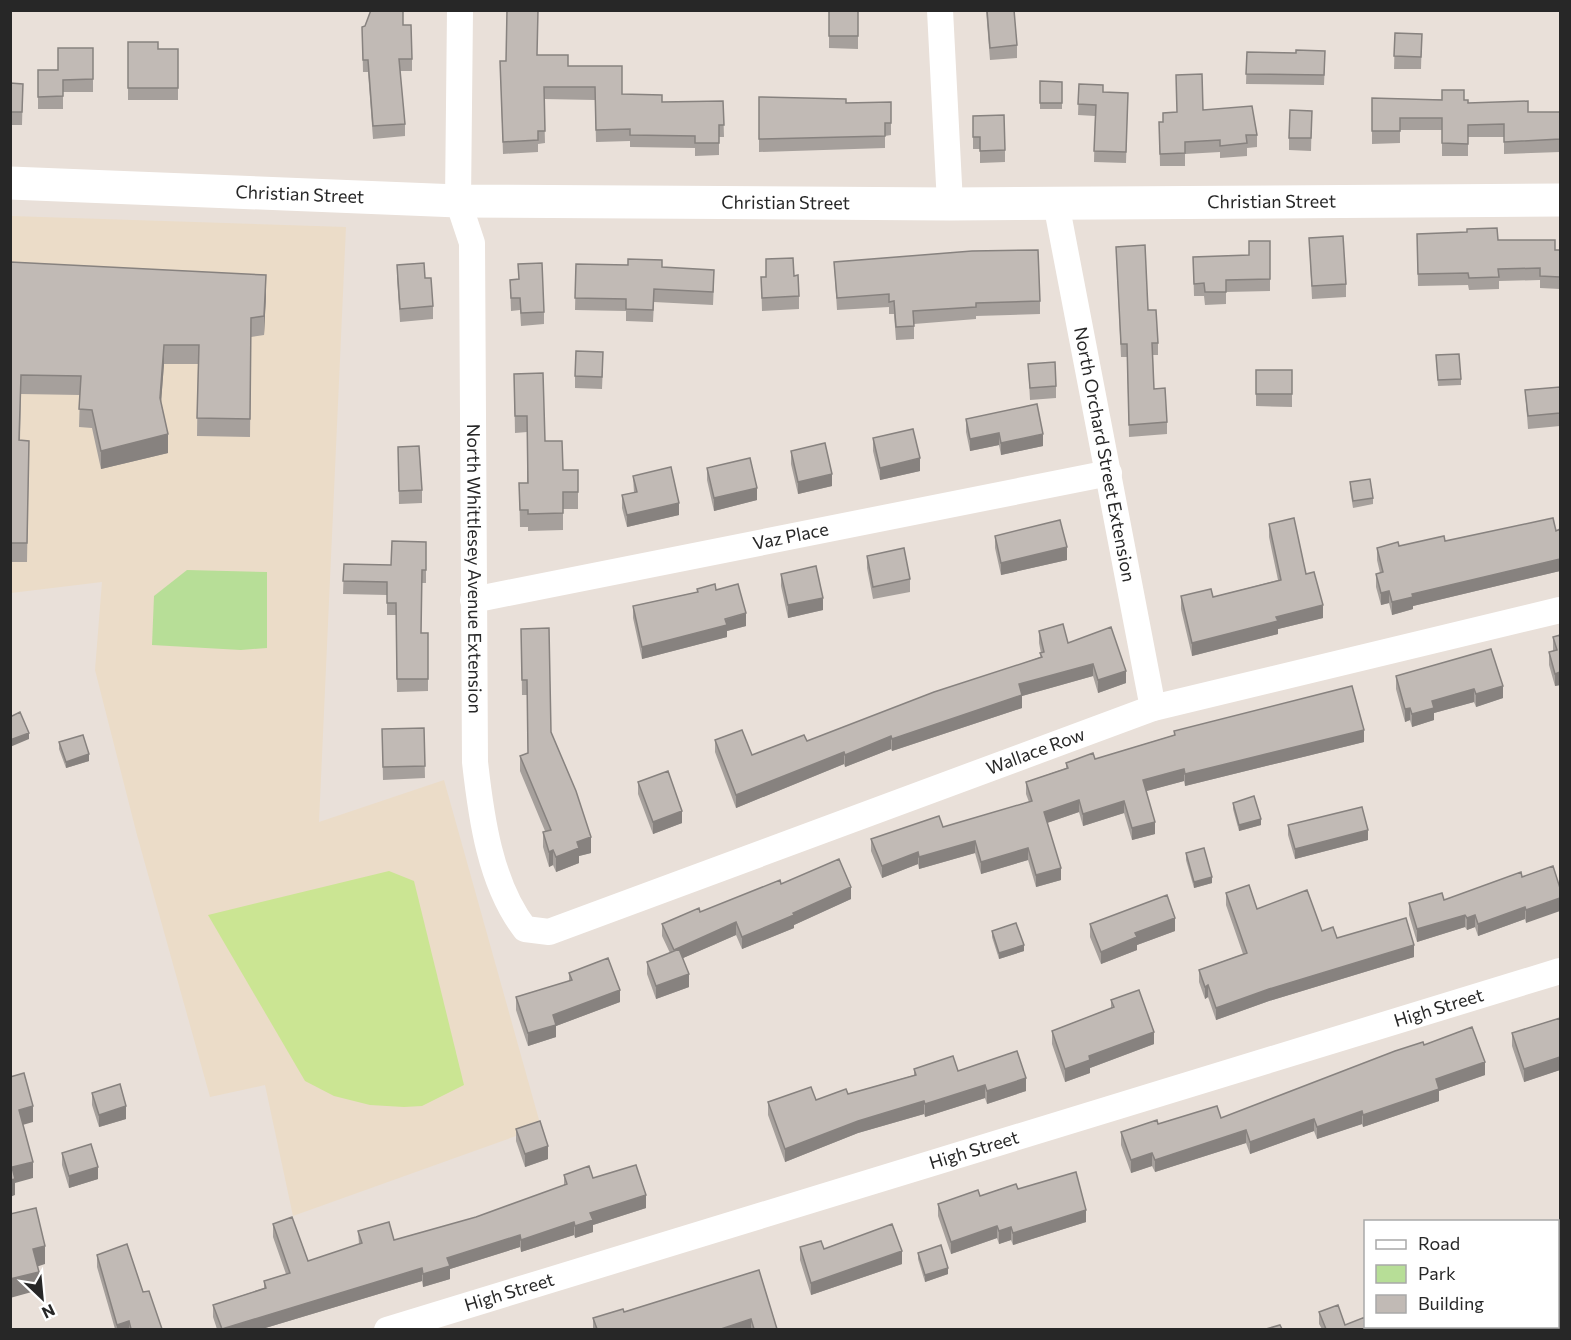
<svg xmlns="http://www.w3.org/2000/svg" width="1571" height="1340" viewBox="0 0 1571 1340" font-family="Commissioner,sans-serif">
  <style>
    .education { fill: #ebdcc8 }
    .green { fill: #b7de97 }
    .pitch { fill: #cbe593 }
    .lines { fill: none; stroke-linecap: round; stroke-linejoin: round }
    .street { stroke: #fff; stroke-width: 26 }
    .secondary { stroke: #fff; stroke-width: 33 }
    .wall { fill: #a6a09c }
    .shaded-wall { fill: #87827f }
    .building { fill: #c1bab5; stroke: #87827f; stroke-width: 1.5 }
    .labels { text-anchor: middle; stroke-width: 6; stroke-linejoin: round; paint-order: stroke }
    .street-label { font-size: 18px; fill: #272727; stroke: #fff }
  </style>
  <rect width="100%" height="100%" fill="#e9e0d9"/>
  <path class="education" d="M11,216l335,11 -27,595 125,-42 97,347 -248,89 -28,-131 -55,12 -73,-262 -42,-165 7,-88 -91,11z"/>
  <path class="green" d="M187,570l80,2v76l-26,2 -89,-5 2,-49z"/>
  <path class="pitch" d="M389,871l25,10 50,204 -42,21 -18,1 -34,-2 -36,-9 -29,-15 -97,-166z"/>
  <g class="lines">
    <g class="street">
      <path id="s1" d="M460,10l-2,191 14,42 3,519c6,54 15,122 50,167l24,3 604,-224 407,-98"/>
      <path d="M940,10l10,194"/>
      <path id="s2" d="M1056,203l97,505"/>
      <path id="s3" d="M473,600l636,-127"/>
      <path id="s4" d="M387,1330l1173,-359"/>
    </g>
    <path class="secondary" id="s5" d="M10,183l448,18 492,3 610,-4"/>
  </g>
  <path class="wall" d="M829,10h29v39l-29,-1z
    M986,10h28l3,35v13l-27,2z
    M403,25l9,34v12h-12l5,53v12l-32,3 -5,-67h-5l-1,-45z
    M1395,33l27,1 -1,35h-27z
    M128,42l30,7h20v51h-50z
    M93,48v44h-30v17h-25v-39h20z
    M1247,52l78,9 -1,24 -78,-1z
    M537,55l31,11 54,28 40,8 61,-1 1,36h-5v18l-24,1v-8l-65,-1v-6l-34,1 -1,-42 -51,-1 1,44 -7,1v8l-35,2 -3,-93h6z
    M1040,81l22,1v27h-22z
    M10,83l13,1 -1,41h-12z
    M1079,84l24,8 25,1 -2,70 -32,-1 1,-46 -17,-1z
    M759,97l87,6 45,-1v33l-6,1v12l-126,4z
    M1372,98l92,2 4,3 60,9h32v40l-56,2v-17h-36v19h-26v-26h-42v13l-28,1z
    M1203,110l54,25v12l-10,1v8l-27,2v-6l-35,2v12h-25l-1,-44h4l14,-10z
    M1312,111l-1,40 -22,-1v-12z
    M973,116l32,34v12l-25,1v-14h-7z
    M1417,234l81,6 57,10h5v39l-20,-1v-8l-41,1v8l-30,1 -1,-5 -50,1z
    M1309,238l37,46v13l-34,2z
    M1270,241v50l-44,1v12l-21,1 -1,-9h-10l-1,-39 56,-2z
    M1116,247l32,63 10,33v12h-5l1,34 13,33v12l-38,3 -2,-80h-6z
    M766,259l28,17 5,20v13l-37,2 -1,-34h5z
    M10,262l256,32 -2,41 -13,2 -1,100 -53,-1 1,-72h-34l-3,38 7,51 -67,16 -9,-41 -13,-1 1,-32 -59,-1 -1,46 9,1 -2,121h-17z
    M834,262l206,39v13l-64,2v3l-62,5v15l-18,1 -2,-26h-5v-7l-52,3z
    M518,264l26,48v12l-23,2 -1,-16 -9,1 -1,-31 9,-1z
    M576,264l86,3 52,15 -1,23 -59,-3 -1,20 -27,-1v-10l-51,-1z
    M397,265l28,13 8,28v13l-33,3 -3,-44z
    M1436,355l25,24v6l-23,1z
    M1028,364l28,22v12l-26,2z
    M603,365l-1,24 -27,-1v-12z
    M1256,370h36v37l-36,-1z
    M514,374l31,67 18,29h15v39h-15v21l-35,1v-4h-8l-1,-44h8v-51l-12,1z
    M1560,387v39l-32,3 -3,-39z
    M966,419l77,27 -42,9 -2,-10 -29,6 -4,-19z
    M873,438l47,33 -40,9 -7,-29z
    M398,447l24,43v13l-23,1z
    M791,451l41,35 -34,8 -7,-30z
    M707,468l50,32 -43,11 -7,-31z
    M633,476l46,39 -52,12 -5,-19v-13l12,-2z
    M1350,482l23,16v6l-20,4 -3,-19z
    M1269,524l37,50 17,44 -45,11v5l-86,22 -11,-47v-13l32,1 65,-17 -9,-43z
    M1560,529v42l-147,35v3l-21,6 -3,-12 -8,2 -5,-18v-13l4,-1 -3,-13v-12l22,-2 157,-15z
    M995,536l72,24 -66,15 -6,-27z
    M426,542v41h-4l-1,50h7v58l-31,1 -1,-77h-9v-20l-44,-1 1,-30 47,1z
    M867,556l43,23v13l-37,7 -6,-31z
    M781,574l42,36 -35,8 -7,-32z
    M697,589l19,1 30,36 -19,5v6l-85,22 -9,-41v-12l64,-14z
    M521,629l30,103 40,121 -12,3v7l-23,9 -3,-7 -4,2 -6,-20v-15l2,-1 -25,-60v-15l8,-3 -1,-58h-5z
    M1039,631l29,12 58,40 -28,10 -5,-17 -71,20v12l-130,43 -1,-2 -46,18 -1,-3 -108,44 -21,-56v-12l37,15 55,-14 233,-84 1,-4 -2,-10z
    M1560,635v50l-5,1 -6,-21v-13l4,-1v-14z
    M1491,649l12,49 -27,9 -2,-5 -40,11v7l-22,7 -2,-7 -5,2 -9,-33v-13z
    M424,728l1,50 -42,2 -1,-51z
    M1174,731l190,11 -179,44 -1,-5 -38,10 9,43 -23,6 -8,-27 -41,13 -4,-14 -32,11 14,57 -25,7 -8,-27 -47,14 -6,-21 -56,16 -1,-5 -36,14 -11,-27v-12l72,-12 86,-25 -3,-8v-12l40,-14v-5l29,-4 79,-24z
    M59,742l30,19 -23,7 -7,-19z
    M638,782l44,41 -29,11 -15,-40z
    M1233,803l28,22 -22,6 -6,-22z
    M1288,825l80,15 -73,19 -7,-24z
    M1186,853l26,30 -18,5 -8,-28z
    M1553,866l-27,57 -1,-4 -47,17 -3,-9 -8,3 -2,-3 -48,15 -8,-27v-12l35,-3 78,-23z
    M781,884l70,15 -57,26v3l-52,21 -6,-14 -53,23 6,29 -33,12 -9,-25v-12l23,-9 -8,-17v-12l38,-12z
    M1226,893l31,16 65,22 15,7 77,19 -145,44 -53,19 -8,-23 -3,2 -6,-17v-12l44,-16 -17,-49z
    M1090,924l85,7 -38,14v5l-36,14 -11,-27z
    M992,931l32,20 -25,8 -7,-22z
    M569,973l51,29 -64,24v11l-28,9 -12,-36v-13l53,-16z
    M1111,1000l43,44 -64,24v5l-25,9 -13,-38v-13l59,-23z
    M1560,1018v52l-36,12 -12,-36v-13z
    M1424,1045l61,30 -46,16v10l-76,26 -1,-3 -45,15 -3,-8 -64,23 -4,-11 -91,29 -3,-6 -21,7 -10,-28v-13l37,-8 63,-6z
    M914,1069l44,2 68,20 -39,13 -2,-6 -60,19 -1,-3 -66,19 -73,29 -17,-47v-13l48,-2 32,-6 66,-19z
    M92,1093l34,26 -27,8 -7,-22z
    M516,1129l32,30 -23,8 -9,-26z
    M62,1153l36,26 -29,9 -7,-23z
    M564,1175l29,3 53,30 -53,17v7l-18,6 -1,-3 -53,17 -1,-5 -70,22v10l-27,8 -1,-6 -160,48h-45l-4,-12v-12l51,-17v-7l22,-7 -13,-37v-13l35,37 51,-17 -1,-13 36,9 82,-23 88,-31z
    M1018,1189l68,33 -73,23 -2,-5 -12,4 -2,-6 -46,16 -13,-38v-12z
    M800,1247l24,2 78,15 -91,31 -11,-35z
    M918,1253l30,21 -23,8 -7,-23z
    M97,1255l46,37 19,37h-47l-18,-62z
    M759,1270l18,59h-184v-11l31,-6z
    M1319,1312l26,13 109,4h-132l-3,-5z"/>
  <path class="shaded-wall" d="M266,275v19l-2,41v-19z
    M164,345v19l-4,52v-18z
    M999,433v12l-29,6v-12z
    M168,434v19l-67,16v-18z
    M1043,434v12l-42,9v-12z
    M920,458v13l-40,9v-12z
    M832,474v12l-34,8v-12z
    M757,488v12l-43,11v-13z
    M679,503v12l-52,12v-12z
    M1067,547v13l-66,15v-12z
    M1560,559v12l-147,35v3l-21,6v-13l20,-8z
    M1389,591v12l-8,2v-12z
    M823,598v12l-35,8v-13z
    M1323,605v13l-45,11v5l-86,22v-13l84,-26z
    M746,613v13l-19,5v6l-85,22v-12z
    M1093,664v12l-71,20v12l-130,43v-12l127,-55z
    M1126,671v12l-28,10v-13z
    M1560,672v13l-5,1v-12z
    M1503,686v12l-27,9v-13z
    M1474,689v13l-40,11v7l-22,7v-13l20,-13z
    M1410,708v12l-5,2v-13z
    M1364,730v12l-179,44v-12z
    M29,733v6l-19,8v-7z
    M891,736v13l-46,18v-12z
    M844,752v12l-108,44v-13z
    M89,754v7l-23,7v-6z
    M1184,769v12l-41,11v-12z
    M1079,800v12l-35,12v-12z
    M1124,801v12l-41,13v-12z
    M682,811v12l-29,11v-12z
    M1261,819v6l-22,6v-6z
    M1155,822v12l-23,6v-12z
    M1368,830v10l-73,19v-10z
    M591,837v16l-12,3v7l-23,9v-15l21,-15z
    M975,841v12l-56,16v-12z
    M1028,848v12l-47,14v-12z
    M553,850v15l-4,2v-15z
    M918,852v12l-36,14v-12z
    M1061,868v12l-25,7v-12z
    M1212,877v6l-18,5v-6z
    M851,887v12l-57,26v3l-52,21v-12l51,-24z
    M1560,898v13l-34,12v-13z
    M1525,907v12l-47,17v-12z
    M1465,915v12l-48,15v-13z
    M1475,915v12l-8,3v-12z
    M1175,918v13l-38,14v5l-36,14v-12l34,-19z
    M736,922v13l-62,27v-12z
    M1024,945v6l-25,8v-6z
    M1414,945v12l-145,44 -53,19v-12l53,-19z
    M689,974v13l-33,12v-13z
    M1208,985v12l-3,2v-12z
    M620,990v12l-64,24v11l-28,9v-13l25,-18z
    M1154,1032v12l-64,24v5l-25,9v-13l24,-13z
    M1560,1057v13l-36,12v-13z
    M1485,1062v13l-46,16v10l-76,26v-12l73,-36z
    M1026,1078v13l-39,13v-13z
    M985,1085v13l-60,19v-13z
    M924,1101v13l-66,19 -73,29v-13l73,-28z
    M33,1106v16l-14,4v-16z
    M126,1106v13l-27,8v-12z
    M1362,1111v13l-45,15v-12z
    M1314,1119v12l-64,23v-12z
    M1246,1130v13l-91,29v-12z
    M548,1146v13l-23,8v-13z
    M1152,1153v13l-21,7v-13z
    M33,1162v16l-18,5v12l-5,2v-17l2,-13z
    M98,1167v12l-29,9v-12z
    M646,1195v13l-53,17v7l-18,6v-12l15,-13z
    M1086,1210v12l-73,23v-12z
    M574,1222v13l-53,17v-12z
    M997,1226v12l-46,16v-12z
    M1011,1227v13l-12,4v-13z
    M520,1235v12l-70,22v10l-27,8v-13l24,-16z
    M45,1246v18l-12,4v-19z
    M902,1251v13l-91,31v-12z
    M422,1268v13l-160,48h-40z
    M948,1268v6l-23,8v-7z
    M39,1272v18l-29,8v-19z
    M1560,1285v13l-3,1v-13z
    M751,1319v10h-30z
    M129,1321v8h-12v-4z
    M1429,1326h33l-8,3h-33z"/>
  <path class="building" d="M371,10h32v15h8l1,34h-13l6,65 -32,2 -5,-66h-5l-1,-33 3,-1z
    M507,10h31l-1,45h31v11h54v28l40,1v7l61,-1 1,24h-5v18h-24v-7l-65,-1v-6l-34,1 -1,-43h-51l1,44h-7v9l-35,2 -3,-81h6z
    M829,10h29v26h-29z
    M987,10h27l3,35 -27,3z
    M1395,33l27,1 -1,23 -27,-1z
    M128,42h30v7h20v39h-50z
    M58,48h35v31l-30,1v16l-25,1v-27h20z
    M1296,50l29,1 -1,24 -78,-1 1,-22 49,1z
    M1202,74l1,36 49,-4 5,29h-11l1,8 -27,3v-6l-35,2v11l-25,1 -1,-32h4v-9l14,-1 -1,-37z
    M1040,81l22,1v21h-22z
    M10,83l13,1 -1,28h-12z
    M1079,84l24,1v7l25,1 -2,59 -32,-1 2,-46 -18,-1z
    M1442,90h22v10h4v3l60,-2v11h32v27l-56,3v-18l-36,1v19l-26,-1v-25h-42v13h-28v-33l70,2z
    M759,97l87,2v4l45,-1v21h-6v13l-126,3z
    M1290,110l22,1 -1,27h-22z
    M1004,115l1,35 -25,1v-14h-7v-21z
    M1497,228l1,12h57v10h5v27l-20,-1v-8l-42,1 1,8 -30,1 -1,-5 -50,1 -1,-40 50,-2v-3z
    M1343,236l3,48 -34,2 -3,-48z
    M1249,241h21v38l-44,1v12h-21l-1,-9 -10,1 -1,-27 56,-2z
    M1145,245l3,65h8l2,33h-6l2,46 11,-1 2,34 -38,3 -2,-81h-6l-5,-97z
    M1038,250l2,51 -64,2v4l-63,4 1,15 -18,1 -2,-26 -5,1v-8l-52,4 -3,-36 138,-11z
    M793,258l1,18 4,-1 1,21 -37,2 -1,-21h5v-18z
    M628,259l34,1v7l52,3 -1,22 -59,-3 -1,21 -27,-1v-10l-51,-1 1,-34 52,1z
    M10,262l256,13 -2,41 -13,2 -1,101 -53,-1 2,-73h-35l-4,53 8,36 -67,17 -9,-41 -13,-1 2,-33 -60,-1 -2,65 10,1 -2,102h-17z
    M424,263l1,15h6l2,28 -33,3 -3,-44z
    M542,263l2,49 -23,1 -1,-15h-9l-1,-18 9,-1 -1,-15z
    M576,351l27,1 -1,25 -27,-1z
    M1459,354l2,25 -23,1 -2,-25z
    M1055,362l1,24 -26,2 -2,-24z
    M1256,370h36v24h-36z
    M543,373l2,68h17l1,29h15v22h-15v21l-35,1v-4h-8l-1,-27h9l-1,-67h-12l-1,-42z
    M1560,387v26l-32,3 -3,-26z
    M1037,404l6,30 -42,9 -2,-10 -29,6 -4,-20z
    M913,429l7,29 -40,10 -7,-30z
    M825,443l7,31 -34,8 -7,-31z
    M419,446l3,44 -23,1 -1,-44z
    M750,458l7,30 -43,10 -7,-30z
    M671,467l8,36 -52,12 -5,-20 15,-3 -4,-16z
    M1370,479l3,19 -20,3 -3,-19z
    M1294,518l12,56 8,-2 9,33 -47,12 2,4 -86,22 -11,-47 30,-7 2,8 68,-17 -12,-56z
    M1553,518l3,13 4,-2v30l-148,35 1,3 -21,5 -3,-11 -8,2 -5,-19 7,-2 -6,-24 21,-6 1,4 45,-10 1,5z
    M1060,520l7,27 -66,16 -6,-27z
    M392,541l34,1v28h-4l-1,63h7v46h-31l-1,-76h-9v-21l-44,-1 1,-17 47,1z
    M904,548l6,31 -37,8 -6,-31z
    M816,566l7,32 -35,7 -7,-31z
    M715,584l1,6 22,-6 8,29 -21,6 2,6 -85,22 -9,-41 65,-14 -1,-3z
    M1063,624l5,19 43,-16 15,44 -28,9 -5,-16 -74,20 3,11 -130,44 -1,-3 -46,19 -1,-3 -108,43 -21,-55 27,-10 10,25 52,-20 3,6 127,-49 108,-35 -2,-4 4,-1 -5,-21z
    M549,628l2,104 25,59 15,46 -14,5 2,6 -23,9 -3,-7 -4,2 -6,-20 8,-2 -31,-74 8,-3 -1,-73h-5l-1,-51z
    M1560,635v37l-5,2 -6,-22 8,-2 -4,-13z
    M1491,649l12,37 -27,8 -2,-5 -42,12 2,7 -22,6 -2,-6 -5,1 -9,-33z
    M1352,686l12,44 -179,44 -1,-5 -41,11 12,42 -23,6 -8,-27 -41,13 -4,-14 -35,12 17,56 -25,7 -8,-27 -47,14 -6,-21 -56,16 -1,-5 -36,14 -11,-27 68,-23 4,11 89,-26 -6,-19 42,-14 -2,-5 27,-10 2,6 80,-24 -1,-4z
    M20,712l9,21 -19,7v-23z
    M424,728l1,38 -42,1 -1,-38z
    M83,735l6,19 -23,8 -7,-20z
    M668,771l14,40 -29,11 -15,-40z
    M1254,796l7,23 -22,6 -6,-22z
    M1362,807l6,23 -73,19 -7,-24z
    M1204,848l8,29 -18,5 -8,-29z
    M839,859l12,28 -58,26 1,2 -52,22 -6,-15 -62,28 -12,-26 37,-16 1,4 80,-32 1,4z
    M1553,866l7,22v10l-34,12 -1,-3 -47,17 -3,-9 -8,3 -2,-3 -48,14 -8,-26 33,-10 2,7 77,-28 1,5z
    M1249,885l8,24 50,-19 15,41 11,-4 4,11 69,-20 8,27 -145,44 -53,19 -8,-23 -3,2 -6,-17 48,-17 -21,-60z
    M1167,895l8,23 -40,15 2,4 -36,15 -11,-28z
    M1016,923l8,22 -25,8 -7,-22z
    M679,949l10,25 -33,12 -9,-24z
    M608,958l12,32 -67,25 3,10 -28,8 -12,-36 56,-17 -3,-7z
    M1139,990l15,42 -65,24 1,4 -25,9 -13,-38 62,-24 -3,-7z
    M1560,1018v39l-36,12 -12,-36z
    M1472,1027l13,35 -49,17 3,10 -76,26 -1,-4 -45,16 -3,-8 -64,23 -4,-12 -91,30 -3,-7 -21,7 -10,-28 36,-12 1,4 59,-18 4,12 174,-67 28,-9 1,3z
    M1017,1051l9,27 -39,13 -2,-6 -60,19 -1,-3 -66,20 -73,28 -17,-47 43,-15 5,13 30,-11 2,5 68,-19 -2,-6 39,-13 5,15z
    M24,1073l9,33 -14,4 14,52 -21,5 3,12 -5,1v-103z
    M120,1084l6,22 -27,9 -7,-22z
    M540,1121l8,25 -23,8 -9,-25z
    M91,1144l7,23 -29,9 -7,-23z
    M636,1165l10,30 -56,18 3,7 -18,6 -1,-4 -53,18 -1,-5 -73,23 3,8 -27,8 -1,-6 -200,61 -9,-24 53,-17 -2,-7 26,-8 -17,-49 19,-7 16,44 54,-18 -4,-12 31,-9 5,18 82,-23 91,-33 -3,-9 25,-9 4,12z
    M1076,1172l10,38 -73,23 -2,-6 -12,4 -2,-5 -46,16 -13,-38 40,-14 2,6 36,-12 2,5z
    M36,1208l9,38 -12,3 6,23 -29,7v-65z
    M892,1224l10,27 -91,32 -11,-36 21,-6 3,8z
    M1560,1235v50l-3,1v-50z
    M127,1244l16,48 6,-1 13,38h-31l-2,-8 -12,4 -20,-70z
    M941,1245l7,23 -23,7 -7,-22z
    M759,1270l18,59h-23l-3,-10 -30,10h-124l-4,-11 30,-9 1,3z
    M1338,1305l7,20 20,-8v9h64l-8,3h-95l-7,-17z
    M1280,1325l2,4h-16z"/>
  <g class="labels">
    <g class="street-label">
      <text dy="6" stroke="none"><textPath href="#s5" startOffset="290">Christian Street</textPath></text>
      <text dy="6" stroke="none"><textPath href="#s5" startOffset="1262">Christian Street</textPath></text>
      <text dy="6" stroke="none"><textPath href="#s5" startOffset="776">Christian Street</textPath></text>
      <text dy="6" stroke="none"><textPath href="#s2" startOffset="256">North Orchard Street Extension</textPath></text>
      <text dy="6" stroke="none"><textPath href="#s3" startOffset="324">Vaz Place</textPath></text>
      <text dy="6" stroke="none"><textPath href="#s1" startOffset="561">North Whittlesey Avenue Extension</textPath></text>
      <text dy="6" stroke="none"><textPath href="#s1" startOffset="1474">Wallace Row</textPath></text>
      <text dy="6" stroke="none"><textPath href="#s4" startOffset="1100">High Street</textPath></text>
      <text dy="6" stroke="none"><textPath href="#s4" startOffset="614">High Street</textPath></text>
      <text dy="6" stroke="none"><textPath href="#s4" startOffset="128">High Street</textPath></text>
    </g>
  </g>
  <rect width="1571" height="1340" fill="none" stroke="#272727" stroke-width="24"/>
  <rect x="1364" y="1220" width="195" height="108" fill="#ffffff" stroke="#a9a9a9" stroke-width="1.5"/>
  <rect x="1376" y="1240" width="30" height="9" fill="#ffffff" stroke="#a9a9a9" stroke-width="1.5"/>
  <text x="1418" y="1250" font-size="18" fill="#272727">Road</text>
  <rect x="1376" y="1265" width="30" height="18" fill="#b7de97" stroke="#a9a9a9" stroke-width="1.5"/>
  <text x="1418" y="1280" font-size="18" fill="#272727">Park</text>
  <rect x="1376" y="1295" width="30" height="18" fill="#c1bab5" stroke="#a9a9a9" stroke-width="1.5"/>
  <text x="1418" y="1310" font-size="18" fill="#272727">Building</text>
  <g transform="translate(42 1298) rotate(154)" stroke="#ffffff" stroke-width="4.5" paint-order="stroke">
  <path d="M0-4.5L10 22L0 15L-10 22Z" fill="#272727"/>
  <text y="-9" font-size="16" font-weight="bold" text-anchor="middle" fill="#272727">N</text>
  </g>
</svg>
